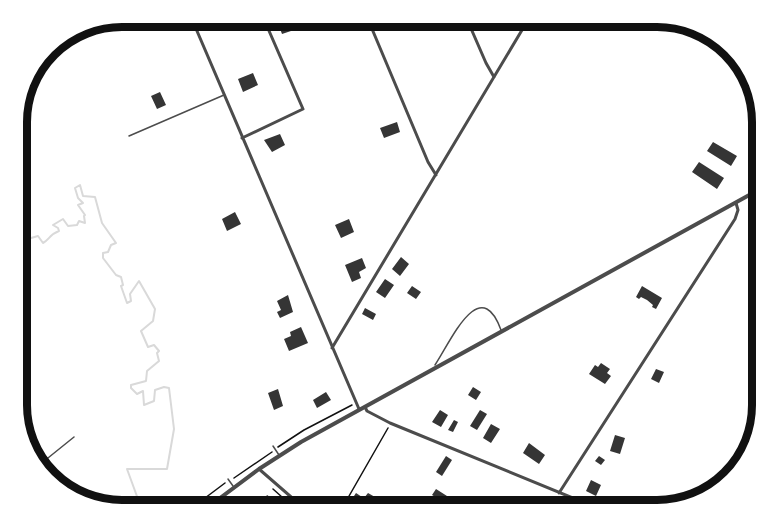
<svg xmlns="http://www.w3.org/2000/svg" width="779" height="527" viewBox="0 0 779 527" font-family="'Sofia Sans Condensed',sans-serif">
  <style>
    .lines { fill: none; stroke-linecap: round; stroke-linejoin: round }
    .stream { stroke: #d9d9d9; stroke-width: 2 }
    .building { fill: #353535 }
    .path { stroke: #111; stroke-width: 1.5 }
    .service { stroke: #4c4c4c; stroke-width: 1.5 }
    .minor { stroke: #4c4c4c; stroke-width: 3 }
    .tertiary { stroke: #4c4c4c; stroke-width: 4 }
    .rim { fill: none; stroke: #111; stroke-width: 8 }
  </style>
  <rect width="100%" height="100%" fill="#fff"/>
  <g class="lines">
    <path class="stream" d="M17,226l3,1 1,8 10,3 7,-2 5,7c6,-3 7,-9 16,-12l-1,-3 -5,-3 10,-6 5,7 9,-1 2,-4 6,2 -1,-7 1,-1 -7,-10 5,-2 -5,-5 -3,-10 5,-3 3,11 12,1 7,26 14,20 -5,2 -3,7 -5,1v5l13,17 5,2 2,8 -2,1 6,17 4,-2 -1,-7 9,-13 16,28 -2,12 -12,10 7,16 6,-2 5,6 -2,2 2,8 -12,10 -1,10 -15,4v3l6,6 6,-3 1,14 10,-4 1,-11 9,-3 5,1 5,41 -7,40h-40l15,41"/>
  </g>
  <path class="building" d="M291,22l3,8 -12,4 -3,-8z
    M253,73l5,12 -15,7 -5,-13z
    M160,92l6,13 -9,4 -6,-13z
    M397,122l3,10 -16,6 -4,-10z
    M280,134l5,11 -13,7 -8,-12z
    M713,142l24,14 -6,10 -24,-15z
    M699,162l25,16 -7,11 -25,-17z
    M235,212l6,12 -14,7 -5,-12z
    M349,219l5,13 -13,6 -6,-13z
    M401,257l8,7 -9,12 -8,-7z
    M362,258l4,10 -7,4 2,6 -9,4 -7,-17z
    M385,279l9,6 -9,13 -9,-6z
    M412,286l9,6 -5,7 -9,-6z
    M642,286l20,12 -6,11 -4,-2 1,-2 -6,-5 -6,-3 -2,2 -3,-2z
    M288,295l5,17 -13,6 -3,-6 4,-2 -4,-9z
    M365,308l11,6 -3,6 -11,-6z
    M301,327l7,16 -19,8 -5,-12 7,-3 -1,-4z
    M601,363l9,6 -3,4 4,3 -6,8 -16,-10 6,-9 3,2z
    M656,369l8,3 -5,11 -8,-4z
    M473,387l8,5 -5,8 -8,-5z
    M278,389l5,17 -9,4 -6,-17z
    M326,392l5,8 -14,8 -4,-8z
    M440,410l8,5 -7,12 -9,-5z
    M480,410l7,4 -10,16 -7,-4z
    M454,420l4,2 -5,10 -5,-2z
    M491,424l9,5 -9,14 -8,-5z
    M615,435l10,3 -5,16 -10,-3z
    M529,443l16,12 -6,9 -16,-11z
    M446,456l6,4 -10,16 -6,-4z
    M599,456l6,4 -4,5 -6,-4z
    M591,480l10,5 -5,11 -10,-5z
    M436,489l11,7 -3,6 -12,-7z
    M356,493l6,4 -4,6 -6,-4z
    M368,493l7,4 -3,6 -8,-5z
    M267,495l14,9 -3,6h-14l-5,-3z
    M528,501l8,5 -2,4h-11z
    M405,502l4,3 -3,5h-4z"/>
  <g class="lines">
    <path class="path" d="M278,447l26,-17 48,-25
      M234,478l38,-26
      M273,489l19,17
      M300,497l9,3 13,10
      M189,510l36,-27
      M341,510l47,-82"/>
    <path class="service" d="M129,136l95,-41
      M435,365c15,-22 45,-93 66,-35
      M273,446l6,9
      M38,466l36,-29
      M228,479l5,7"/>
    <path class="minor" d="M191,17l168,392
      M367,17l61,145 8,13
      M466,17l20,46 8,14
      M242,138l61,-29 -40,-92
      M332,348l193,-323
      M365,407l2,4 23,12 212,87
      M259,469l47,41
      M559,493l176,-274 3,-9 -2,-7"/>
    <path class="tertiary" d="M204,510l55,-41 42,-27 461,-254"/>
  </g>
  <path d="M0 0H779V527H0ZM122 27H657A95 95 0 0 1 752 122V405A95 95 0 0 1 657 500H122A95 95 0 0 1 27 405V122A95 95 0 0 1 122 27Z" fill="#fff" fill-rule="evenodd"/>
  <path class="rim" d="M122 27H657A95 95 0 0 1 752 122V405A95 95 0 0 1 657 500H122A95 95 0 0 1 27 405V122A95 95 0 0 1 122 27Z"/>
</svg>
